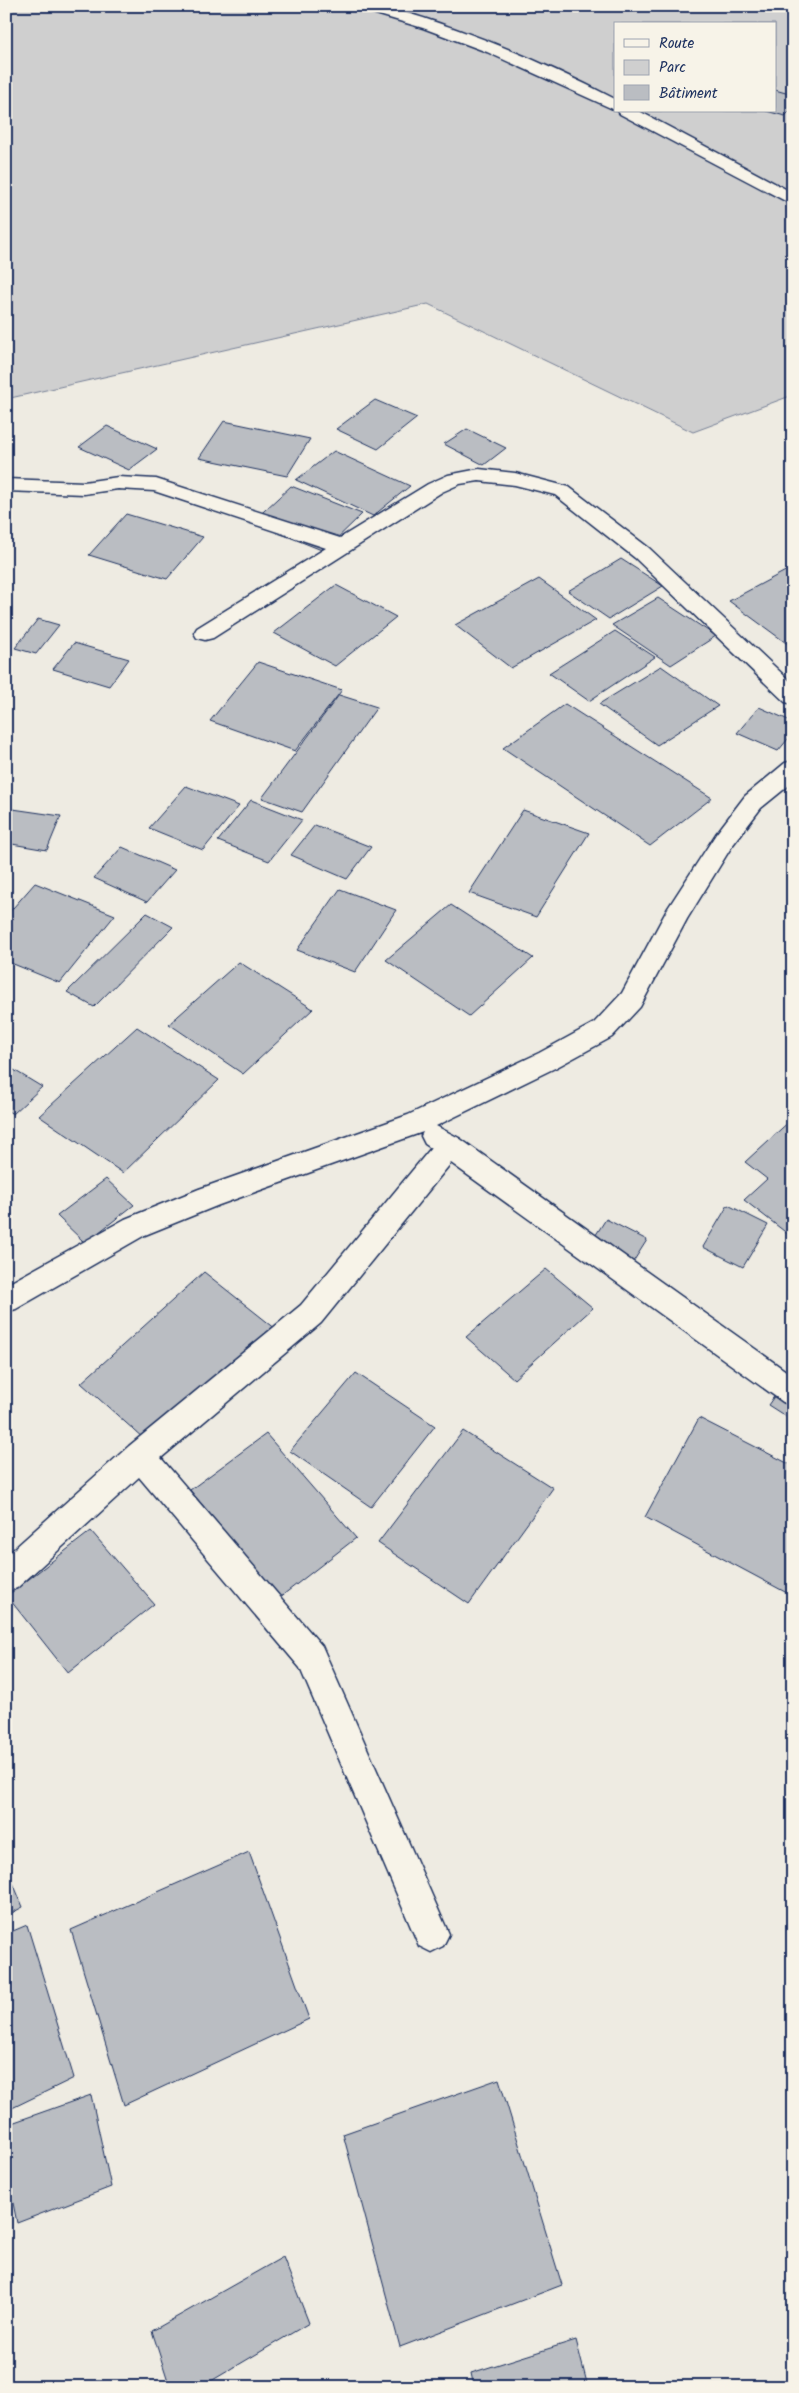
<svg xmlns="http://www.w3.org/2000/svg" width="799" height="2393" viewBox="0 0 799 2393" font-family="Kalam,sans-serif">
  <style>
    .green { fill: #cfcfcf; stroke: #757f96; fill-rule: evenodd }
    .building { fill: #babdc2; stroke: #1b2f5e }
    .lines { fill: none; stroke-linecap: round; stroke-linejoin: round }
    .street-casing { stroke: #1b2f5e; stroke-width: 3 }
    .secondary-casing { stroke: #1b2f5e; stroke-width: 3 }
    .street { fill: #f7f3e8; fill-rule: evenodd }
    .secondary { fill: #f7f3e8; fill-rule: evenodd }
  </style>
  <rect width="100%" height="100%" fill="#eeebe2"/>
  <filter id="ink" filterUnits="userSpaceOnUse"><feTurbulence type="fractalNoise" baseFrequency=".02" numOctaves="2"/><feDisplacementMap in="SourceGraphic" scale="10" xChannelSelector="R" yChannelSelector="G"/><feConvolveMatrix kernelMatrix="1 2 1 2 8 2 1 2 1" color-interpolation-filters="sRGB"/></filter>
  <g filter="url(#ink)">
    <path class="green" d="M6,6h787v389l-100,37 -265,-128 -422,95zM615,24h160v87h-160z"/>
    <path class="building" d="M775,90l18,5v13l-8,8 -19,-5h9z
      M375,400l42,18 -39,31 -42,-20z
      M224,421l86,18 -23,37 -88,-18z
      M107,426l50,23 -28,21 -50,-23z
      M467,429l39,19 -22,17 -40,-21z
      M334,451l76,35 -37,30 -77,-36z
      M291,486l71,28 -38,37 -72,-29z
      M126,514l77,23 -36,42 -78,-24z
      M621,559l42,27 -54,33 -41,-28z
      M793,567v81l-64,-47z
      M539,579l57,41 -85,48 -56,-43z
      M336,585l60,32 -61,49 -61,-33z
      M658,598l58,38 -45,29 -59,-40z
      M38,619l21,6 -23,29 -21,-6z
      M615,631l40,26 -66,44 -40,-28z
      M74,643l55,16 -20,27 -56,-17z
      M258,662l84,28 -47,61 -85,-30z
      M661,666l57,40 -61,39 -58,-41z
      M339,695l38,12 -75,105 -40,-14z
      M565,704l147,94 -62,48 -147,-98z
      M759,707l34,15v11l-15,18 -41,-18z
      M186,786l53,20 -36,44 -54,-22z
      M251,800l51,20 -33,41 -51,-20z
      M6,808l55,8 -14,34 -41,-7z
      M523,810l66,23 -53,84 -67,-24z
      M315,825l56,22 -24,32 -56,-24z
      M122,847l53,23 -28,32 -53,-24z
      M35,883l80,32 -55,68 -54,-22v-45z
      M340,889l56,21 -41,62 -58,-22z
      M451,905l82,53 -64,58 -83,-56z
      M147,913l26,14 -79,80 -27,-15z
      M239,962l74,47 -70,65 -74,-50z
      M137,1027l82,53 -96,93 -84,-57z
      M9,1067l33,20 -29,27 -7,-4v-41z
      M793,1118v120l-49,-38 23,-21 -22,-17z
      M106,1179l28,26 -49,38 -28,-27z
      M728,1205l40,20 -25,42 -40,-20z
      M606,1219l41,21 -21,33 -41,-21z
      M546,1269l47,39 -79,71 -48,-42z
      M204,1272l72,57 -124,117 -71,-63z
      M793,1370v51l-25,-16z
      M356,1373l79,53 -64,81 -81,-56z
      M699,1418l94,48v114l-6,13 -142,-76z
      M463,1431l90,57 -84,116 -91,-61z
      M266,1434l90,104 -77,60 -89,-108z
      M91,1531l63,73 -86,69 -61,-77z
      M249,1852l60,167 -185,86 -53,-175z
      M6,1866l17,41 -17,9z
      M27,1925l47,153 -68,33v-177z
      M499,2079l63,206 -162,62 -57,-213z
      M91,2095l20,92 -94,36 -11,-55v-43z
      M283,2257l26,66 -108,64h-31l-18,-56z
      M576,2340l12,47h-114l-3,-14z"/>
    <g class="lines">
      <defs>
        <path id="street" d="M479,469l36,4 54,14 80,61 144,136v20l-8,-2 -150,-144 -80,-63 -40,-10 -36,-4 -19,3 -18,8 -229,146 -8,2 -8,-2 -3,-5 3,-5 129,-80 -172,-57 -36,-2 -34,5 -78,-3v-12l78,3 34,-5 38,2 184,59 88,-54 20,-9z
          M793,761v21l-32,26 -29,38 -45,73 -47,88 -28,30 -55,30 -121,59 23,12 334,238v30l-10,-4 -332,-239 -130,160 -160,135 161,188 127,288 -6,12 -12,6 -12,-6 -119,-278 -161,-191 -122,111 -11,4v-36l123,-110 172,-141 130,-157 -6,-4 -4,-8 2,-4 -204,73 -74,30 -129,74 -10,3v-27l119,-66 74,-30 209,-74 131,-62 55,-30 28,-30 46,-85 48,-74 29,-38 40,-33z"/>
        <path id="secondary" d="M357,6c35,0 64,11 96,22 56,20 110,44 162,71v11l-128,-58 -64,-24 -64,-19z
          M618,111h21l154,82v12l-173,-91z"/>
      </defs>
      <use href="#street" class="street-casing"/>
      <use href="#secondary" class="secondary-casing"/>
      <use href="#street" class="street"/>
      <use href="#secondary" class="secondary"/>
    </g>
  </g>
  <rect width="799" height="2393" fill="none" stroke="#f7f3e8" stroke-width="25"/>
  <rect x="12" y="12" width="774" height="2368" fill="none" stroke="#1b2f5e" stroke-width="2" filter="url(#ink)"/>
  <rect x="614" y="22" width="162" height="90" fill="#f7f3e8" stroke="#9fa5b1"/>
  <rect x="624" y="39" width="25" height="8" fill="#f7f3e8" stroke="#9fa5b1"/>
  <text x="659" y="48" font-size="15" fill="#1b2f5e">Route</text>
  <rect x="624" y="60" width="25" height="15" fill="#cfcfcf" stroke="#9fa5b1"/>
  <text x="659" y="72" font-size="15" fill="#1b2f5e">Parc</text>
  <rect x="624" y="85" width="25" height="15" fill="#babdc2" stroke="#9fa5b1"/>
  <text x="659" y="98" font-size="15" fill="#1b2f5e">Bâtiment</text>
</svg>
